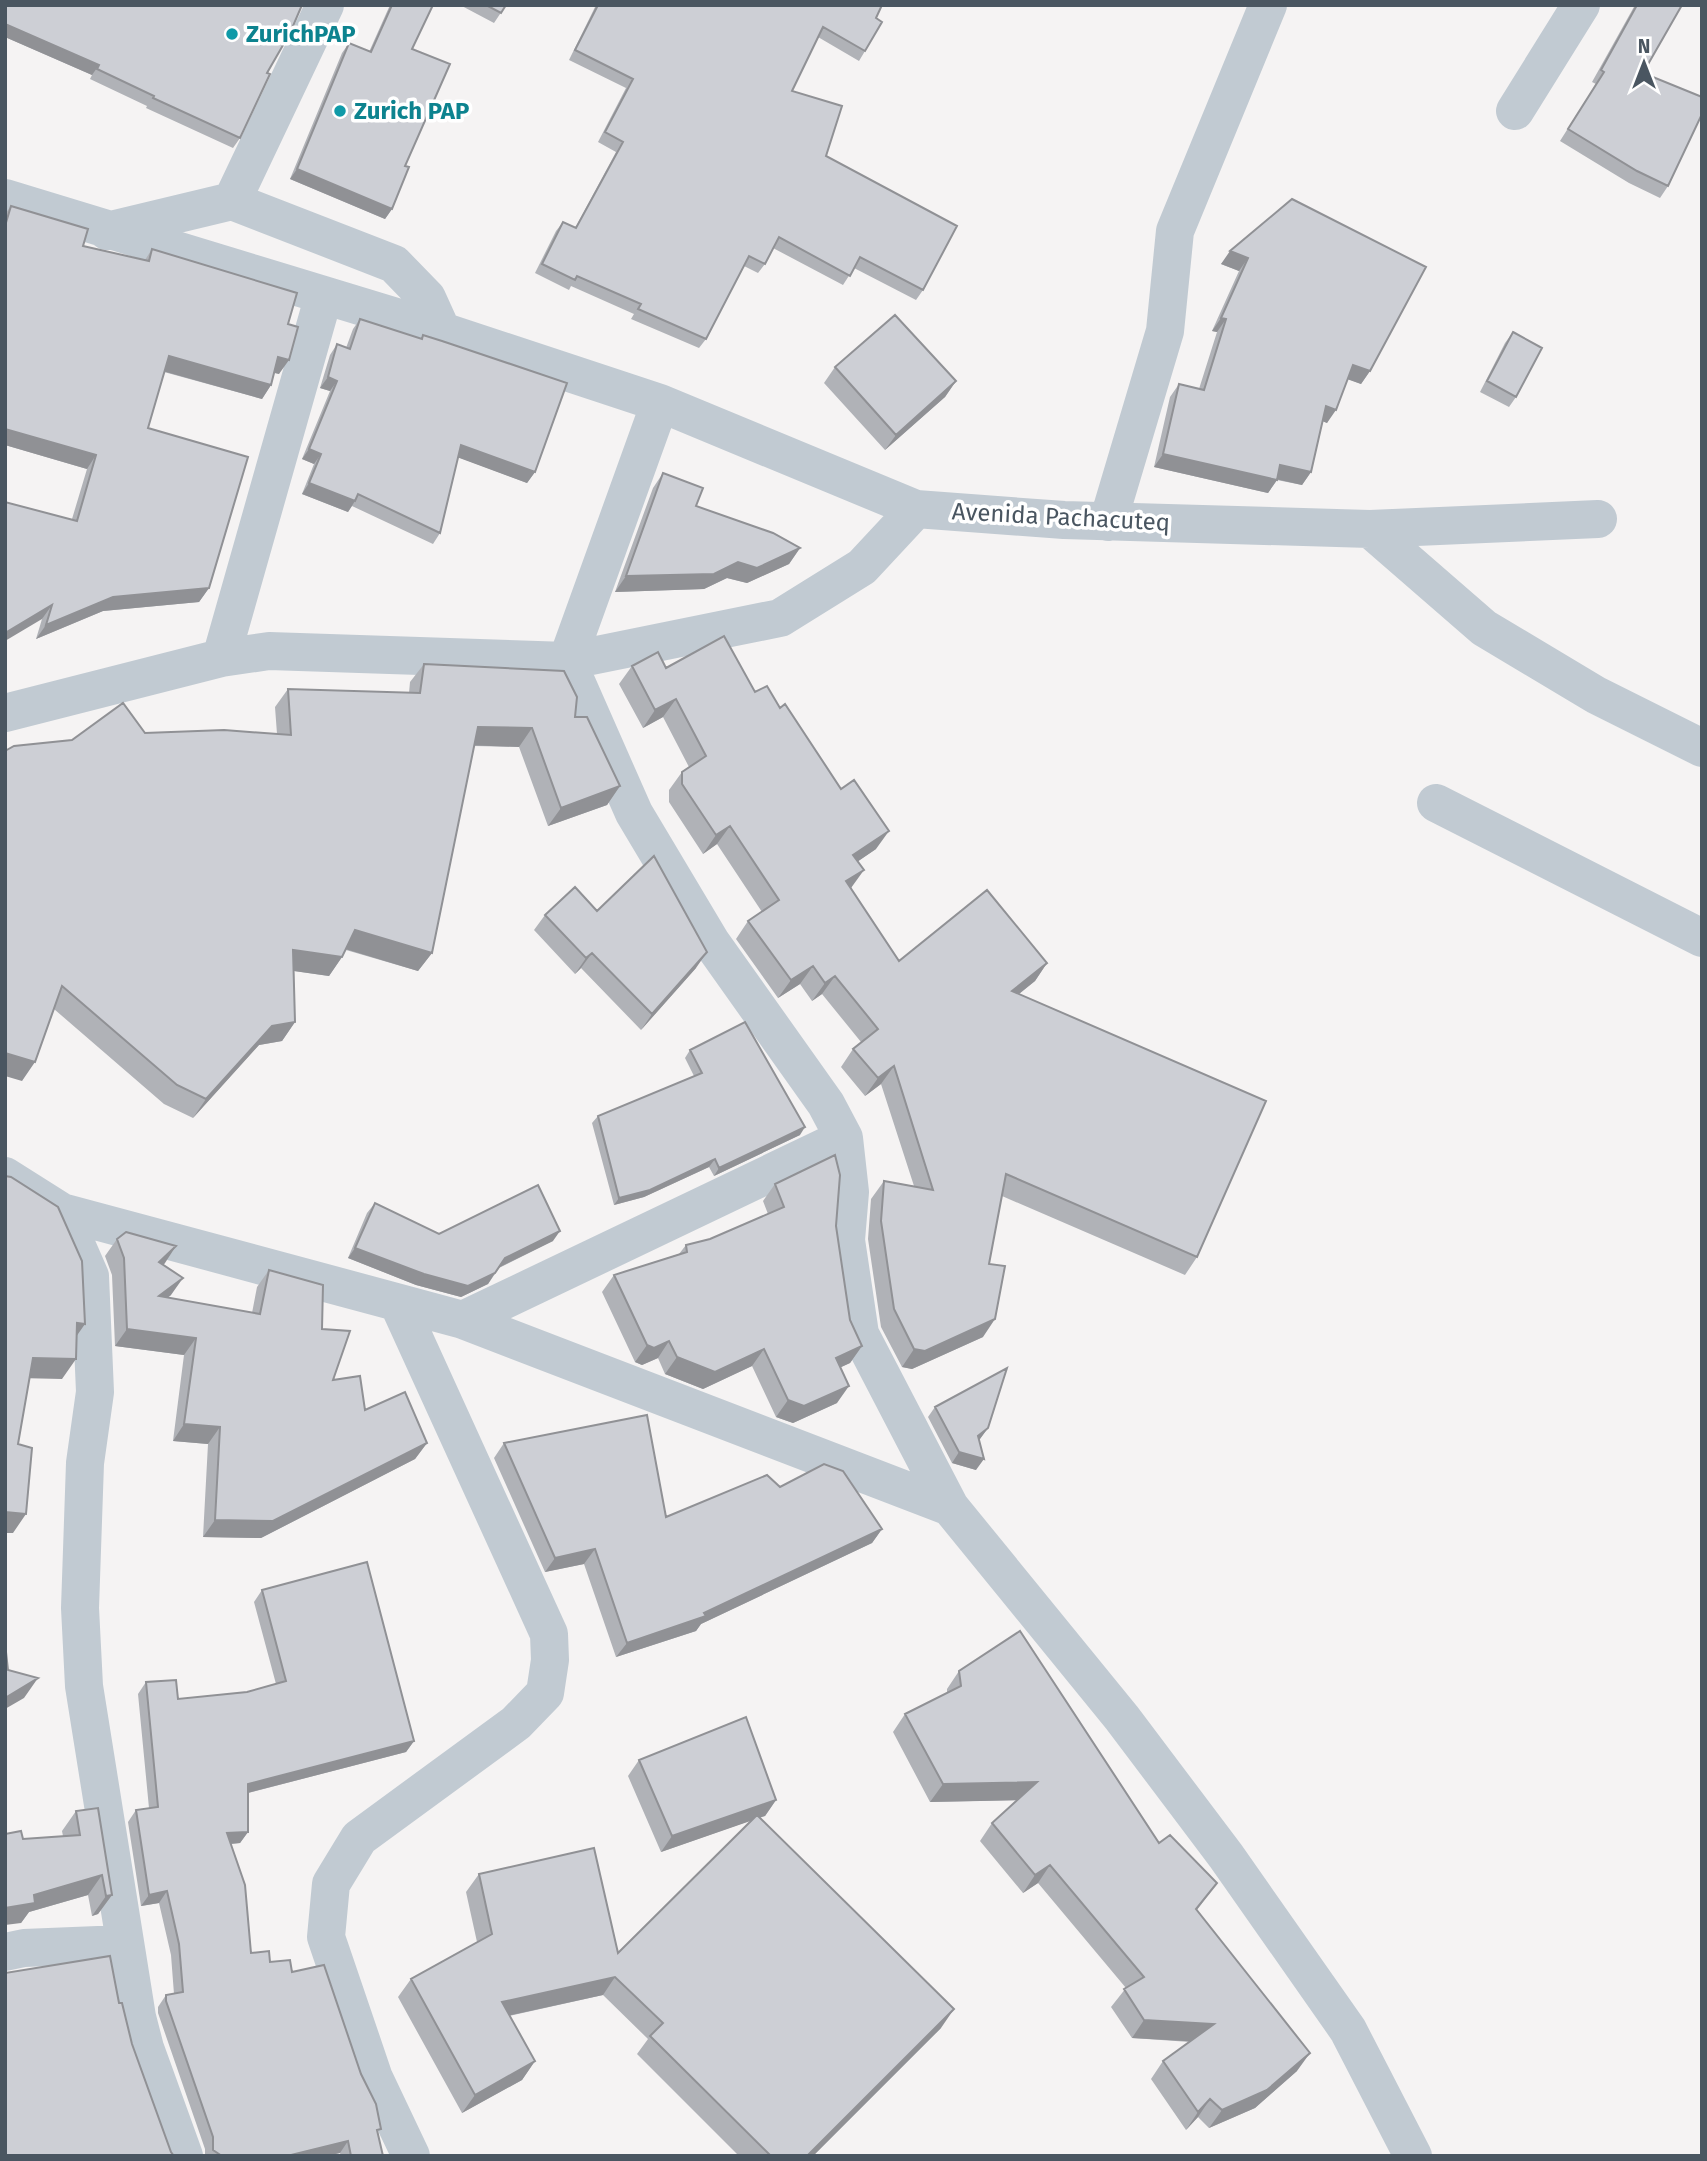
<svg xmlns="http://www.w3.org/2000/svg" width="1707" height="2161" viewBox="0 0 1707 2161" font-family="'Fira Sans',sans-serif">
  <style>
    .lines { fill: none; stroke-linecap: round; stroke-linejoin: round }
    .minor { stroke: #c1cad2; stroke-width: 38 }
    .wall { fill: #b0b2b7 }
    .shaded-wall { fill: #909195 }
    .building { fill: #cdcfd5; stroke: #909195; stroke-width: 2 }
    .culture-dot { fill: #0f9aa8; stroke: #fff; stroke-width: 2.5 }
    .labels { text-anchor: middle; stroke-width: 7; stroke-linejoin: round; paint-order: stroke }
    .culture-label { font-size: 24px; font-weight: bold; fill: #0d838f; stroke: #fff; text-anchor: start }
    .street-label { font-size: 24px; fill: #4a5661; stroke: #fff }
  </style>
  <rect width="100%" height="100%" fill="#f5f3f3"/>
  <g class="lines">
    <path class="minor" d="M1515,111l66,-106
      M5,198l437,133 218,72 256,106
      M232,201l162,63 33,34 15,33
      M107,231l125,-30 93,-196
      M1108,522l57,-191 10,-100 93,-226
      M1370,529l114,99 112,67 106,53
      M221,658l103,-363
      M5,713l216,-55 48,-7 298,10 93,-258
      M1436,803l266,135
      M5,1176l57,36 28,64 5,116 -10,71 -5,145 4,78 53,331 8,31 39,108
      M62,1212l401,108 487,187
      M399,1305l150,329 1,26 -5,33 -29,30 -157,115 -28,46 -5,53 48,141 37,78
      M463,1320l381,-182
      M5,1952l19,-4 99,-4
      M1413,2156l-65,-126 -122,-174 -104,-138 -172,-211 -90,-173 -14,-94 4,-48 -6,-54 -18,-34 -115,-162 -77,-129 -67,-152 213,-43 82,-51 54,-58 148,11 306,9 228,-10"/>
  </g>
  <path class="wall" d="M5,5l262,68 -27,65 -7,10 -87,-40 1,-2 -57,-27 2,-4 -87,-38z
    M390,5h43l-21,44 -7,117 -13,43 -7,10 -95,-40 52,-126 7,-10 20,9z
    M460,5h46l-12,18z
    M596,5h286l-6,13 -11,33 -6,10 -41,-24 -26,54 34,65 97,134 -7,10 -62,-32 -11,17 -70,-37 -8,16 -7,9 -14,-7 -38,73 -7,9 -68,-29 3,-5 -63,-28 -2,4 -34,-17 21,-42 7,-9 12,6 41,-76 -18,-10 28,-54 -57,-28z
    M1635,5h47l-39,68 25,113 -8,12 -31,-15 -69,-42 36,-57 -4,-2z
    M1292,199l78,172 -9,13 -13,-5 -21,44 -4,-2 -12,51 -9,13 -25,-5 -9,13 -114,-26 16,-70 9,-13 20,5 18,-57 -5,-1 27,-60 -18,-7z
    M11,206l72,40 62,14 7,-11 136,75 -9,50 -5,-1 -3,12 -9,14 -98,-27 -16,56 61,160 -10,14 -96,9 -67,28 51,-170 -82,-24v-231z
    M360,319l61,20 2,-4 112,137 -8,11 -69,-26 -18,76 -7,11 -81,-38 -4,6 -46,-18 12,-30 -12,-5 28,-68 -10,-3 10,-33 7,-11 9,4 7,-19z
    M1513,332l3,65 -7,10 -29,-15 25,-49z
    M835,367l121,14 -11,16 -60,53 -61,-67z
    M663,473l33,33 104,42 -11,16 -42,19 -20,-5 -23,11 -89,3 38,-104z
    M424,664l151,53 45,69 -13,19 -59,21 -29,-79 -45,-1 -42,207 -14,18 -72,-21 -4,7 -13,19 -35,-5 1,51 -13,19 -23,4 -66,73 -29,-14 -110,-95 -32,72 123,-348 132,1 -2,-27 13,-18 121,4 1,-11z
    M632,666l34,2 89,24 25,16 96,141 -18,12 -7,27 48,73 148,2 -12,18 -16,13 178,263 -12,18 -183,-79 -13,68 -6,73 -71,32 -10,-2 -21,-40 -13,-88 3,-40 13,-18 30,5 -33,-102 -16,12 -24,-29 12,-18 8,-7 -39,-48 -10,7 -12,-17 -22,14 -42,-59 12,-18 14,-9 -45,-68 -14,10 -34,-52v-12l13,-18 7,-5 -26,-50 -20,11 -24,-44z
    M597,911l99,57 -55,62 -60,-62 -6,6 -41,-44 11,-15z
    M690,1050l110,85 -86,41 -5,-9 -65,30 -30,8 -22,-82 6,-7 96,-40 -9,-18z
    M775,1184l61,42 14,94 12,26 -12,17 -9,4 -4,36 -44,20 -17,-6 -24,-51 -49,23 -38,-15 -7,-16 -16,7 -7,-3 -33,-70 12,-17 65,-21 7,-9 24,-6 58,-25 -5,-13z
    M375,1203l64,31 114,7 -54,27 -11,16 -27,13 -45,-12 -68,-27 19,-45z
    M117,1239l48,24 -2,2 8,30 -4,3 85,15 5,-26 12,-17 53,59 11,51 32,30 62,33 -12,16 -154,79 -58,-1 5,-93 -35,-3 11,-86 -69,-9 -3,-71 -7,-19z
    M935,1407l53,21 -9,12 -3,30 -24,-7 -24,-46z
    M504,1443l162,74 114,-30 102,42 -10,14 -171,81 -5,7 -80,26 -32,-93 -39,8 -51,-114z
    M262,1590l152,151 -8,11 -158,41v39l-8,11 -10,1 21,109 41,19 86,162 5,22h-42l-1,-3 -14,3h-121v-7l-47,-136v-6l8,-12 8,-1 -3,-39 -12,-52 -18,3 -13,-84 8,-12 13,-2 -11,-114 8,-12 32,17 69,-7 29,-8 -22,-82z
    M959,1671l200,172 58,40 -20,27 100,161 -42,37 -46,20 -11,-11 -12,13 -35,-51 12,-18 27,-19 -58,-4 -21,-31 15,-19 -88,-105 -15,10 -43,-52 12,-18 25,-23 -87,2 -37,-70 12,-18 42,-21v-4z
    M639,1760l137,40 -11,16 -5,1 181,211 -128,128h-74l-102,-102 11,-15 -45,-44 -94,21 26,45 -13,19 -60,33 -64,-116 13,-18 66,-37 -11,-50 13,-18 139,79 134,-133 -91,32 -33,-76z
    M76,1811l36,84 -14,19 -6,2 -4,-21 -59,17 -8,11 2,-84 40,-3 -1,-5z"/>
  <path class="shaded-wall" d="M5,24l94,41 -7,10 -87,-38z
    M297,169l95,40 -7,10 -95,-40z
    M1230,251l18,7 -9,13 -18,-7z
    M1221,318l5,1 -9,13 -5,-1z
    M169,356l102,29 -9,14 -103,-29z
    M278,357l11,3 -10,14 -10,-3z
    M1353,365l17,6 -9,13 -17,-6z
    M328,377l9,4 -7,10 -10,-3z
    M956,381l-11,16 -60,53 11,-15z
    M1326,406l10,4 -9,13 -10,-4z
    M5,429l91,26 -9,14 -82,-24z
    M461,445l74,27 -8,11 -73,-27z
    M309,449l12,5 -7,10 -12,-5z
    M1163,454l114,26 -9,13 -114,-26z
    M1280,465l31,7 -9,13 -31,-7z
    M309,483l46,18 -7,11 -46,-18z
    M800,548l-11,16 -42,19 -20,-5 -23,11 -89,3 11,-16 112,-14z
    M209,588l-10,14 -96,9 -67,28 10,-14 67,-28z
    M52,605l-10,14 -37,22v-8z
    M676,699l-13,18 -20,11 12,-18z
    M478,727l54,1 -13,19 -54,-2z
    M620,786l-13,19 -59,21 13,-18z
    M730,826l-13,18 -14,10 13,-19z
    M889,831l-13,18 -35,24 12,-18z
    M864,870l-13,18 -18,11 13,-18z
    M355,930l77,23 -14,18 -76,-23z
    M293,950l49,7 -13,19 -49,-7z
    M707,952l-11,16 -55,62 11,-16z
    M592,953l-11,15 -6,6 11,-16z
    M1047,963l-12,18 -35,28 12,-18z
    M813,966l-13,18 -22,14 13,-18z
    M835,976l-13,18 -10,7 13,-18z
    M295,1022l-13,19 -23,4 -66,73 13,-19 66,-73z
    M5,1053l30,9 -13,19 -17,-5z
    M894,1066l-13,18 -16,12 13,-18z
    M805,1127l-5,8 -86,41 5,-8z
    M715,1159l-6,8 -65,30 -30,8 5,-7z
    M560,1231l-7,10 -55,27 7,-10z
    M176,1246l-11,17 -17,16 11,-17z
    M355,1248l140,25 -7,11 -27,13 -45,-12 -68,-27z
    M183,1278l-12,17 -24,18 12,-17z
    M995,1319l-12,18 -71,32 -10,-2 12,-18z
    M77,1323l8,1 -14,20z
    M127,1329l69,9 -12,17 -69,-9z
    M669,1341l-11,17 -16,7 -7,-3 12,-17z
    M862,1346l-12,17 -26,12 12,-17z
    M764,1349l-12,17 -49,23 -38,-15 12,-17z
    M33,1358l43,1 -14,20 -43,-1z
    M849,1386l-12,17 -44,20 -17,-6 12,-17z
    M184,1424l36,3 -12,17 -35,-3z
    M988,1428l-8,11 -9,7 7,-10z
    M427,1443l-12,16 -154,79 -58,-1 12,-17z
    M959,1452l25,7 -8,11 -24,-7z
    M5,1512l21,2 -13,19h-8z
    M882,1529l-10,14 -171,81 -5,7 -80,26 11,-14 77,-30z
    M595,1549l-11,15 -39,8 10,-14z
    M38,1678l-14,20 -19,11v-11z
    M414,1741l-8,11 -166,43 8,-11z
    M1037,1782l-12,18 -95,2 13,-18z
    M776,1800l-11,16 -104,36 11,-16z
    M248,1832l-8,11 -21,2 8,-12z
    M1050,1865l-12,18 -15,10 12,-18z
    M102,1875l-14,20 -59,17 -8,11 -16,2v-17l29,-13z
    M167,1891l-8,12 -18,3 8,-11z
    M112,1895l-14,19 -6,2 14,-20z
    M615,1977l-12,18 -114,25 13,-18z
    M954,2009l-13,19 -128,128h-6z
    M1144,2020l70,4 -12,18 -70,-4z
    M1310,2053l-13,18 -42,37 -46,20 13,-18z
    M535,2061l-13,19 -60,33 13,-18z
    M1210,2099l-12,18 -12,13 12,-18z
    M348,2141l-8,12 -14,3h-39z"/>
  <path class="building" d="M5,5h297l-12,28 -23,40 3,1 -30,64 -87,-40 1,-2 -57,-27 2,-4 -94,-41z
    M392,5h41l-21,44 38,15 -45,102 4,1 -17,42 -95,-40 52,-126 22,9z
    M486,5h20l-5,8z
    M598,5h284l-6,13 6,4 -17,29 -42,-24 -31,64 50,15 -16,50 131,70 -34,64 -63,-33 -10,19 -71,-39 -14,27 -16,-8 -43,83 -68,-30 3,-5 -64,-28 -2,4 -33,-16 21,-42 13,6 47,-86 -18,-10 28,-53 -58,-29z
    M1637,5h45l-39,68 59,24v17l-34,72 -31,-15 -69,-42 36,-57 -3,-2z
    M1292,199l134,68 -56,104 -17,-6 -17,45 -10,-4 -15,66 -31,-7 -3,15 -114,-26 16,-70 25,6 22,-71 -5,-1 27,-60 -18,-7z
    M11,206l77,23 -5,17 66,15 3,-12 145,44 -9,31 10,3 -9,33 -11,-3 -7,28 -102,-29 -21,72 100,29 -39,131 -96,9 -67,28 6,-20 -47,28v-131l72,19 19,-66 -91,-26v-203z
    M895,315l61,66 -60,54 -61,-68z
    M360,319l62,20 1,-4 19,6 125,42 -32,89 -74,-27 -21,88 -82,-39 -3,7 -46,-18 12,-29 -12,-5 28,-68 -9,-4 9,-33 13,5z
    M1513,332l29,16 -26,49 -29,-16z
    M663,473l40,15 -7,18 77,27 27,15 -43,20 -19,-6 -24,12 -88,2z
    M724,636l31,56 12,-6 13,22 5,-4 56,85 13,-9 35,51 -36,24 11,15 -18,11 53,80 88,-71 60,73 -35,28 254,110 -69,156 -191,-83 -17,90 16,2 -10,53 -70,32 -11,-2 -20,-40 -13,-88 3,-40 49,9 -39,-124 -16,12 -25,-29 25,-20 -43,-53 -10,7 -12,-17 -22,14 -43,-59 31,-21 -49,-74 -14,9 -34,-51v-12l24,-16 -30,-57 -21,11 -23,-44 26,-14 8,16z
    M424,664l140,7 13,26 -2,20h12l33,69 -59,22 -29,-80 -54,-1 -46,226 -77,-23 -13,27 -49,-7 2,72 -23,4 -66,73 -29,-14 -115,-99 -27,76 -30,-9v-302l9,-5 58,-6 51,-37 22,30 79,-3 67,5 -3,-46 132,4z
    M654,856l53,96 -55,62 -60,-61 -6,5 -41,-43 30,-28 22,24z
    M745,1022l60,105 -86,41 -4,-9 -65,31 -31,8 -21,-82 104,-43 -12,-23z
    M835,1155l5,20 -4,51 14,94 12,26 -26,12 13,28 -45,20 -16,-6 -24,-51 -49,23 -38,-15 -8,-16 -15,7 -7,-3 -33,-70 73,-23 -1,-7 24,-6 74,-32 -9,-23z
    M5,1176l6,1 47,30 24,54 3,63 -8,-1 -1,36 -43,-1 -15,86 14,4 -6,66 -21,-2z
    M538,1185l22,46 -55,27 -10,15 -27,13 -44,-12 -69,-26 20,-45 64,31z
    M126,1232l50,14 -17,16 24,16 -24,18 101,18 9,-44 54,15 -1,44 28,2 -17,49 27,-4 5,34 40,-18 22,51 -154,78 -58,-1 5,-93 -36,-3 12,-86 -69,-9 -3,-71 -7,-19z
    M1007,1368l-19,60 -10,8 6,23 -25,-7 -24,-45z
    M647,1415l19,102 101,-42 13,12 44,-23 19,7 39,58 -178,84 2,3 -79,27 -32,-94 -40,9 -51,-115z
    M367,1562l47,179 -166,43v48l-21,1 18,52 6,68 18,-2 1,11 20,-2 2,12 32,-7 37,109 15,30 5,25 -4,1 6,26h-32l-3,-15 -61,15h-65l-9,-6v-13l-47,-136v-6l17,-3 -4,-48 -12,-53 -18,4 -13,-85 22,-3 -12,-125 30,-2 2,19 69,-7 39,-11 -24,-91z
    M1020,1631l139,212 11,-8 47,48 -21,26 114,144 -43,37 -45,20 -12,-11 -12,13 -35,-51 51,-37 -70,-4 -20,-31 20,-12 -94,-112 -15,10 -43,-52 45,-41 -94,2 -38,-70 56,-28 -2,-15z
    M5,1651l1,1 2,18 30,8 -33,20z
    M746,1717l30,83 -104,36 -33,-76z
    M98,1808l14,87 -6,1 -4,-21 -68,20 1,8 -30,5v-74l16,-3 2,8 57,-4 -4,-24z
    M757,1815l197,194 -147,147h-36l-121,-120 13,-13 -48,-46 -113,25 33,59 -60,34 -64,-116 81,-45 -13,-60 115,-26 24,105z
    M110,1956l9,47h3l10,41 39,108 3,4h-169v-183z"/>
  <g class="culture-dot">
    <circle cx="232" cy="34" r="7"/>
    <circle cx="340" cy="111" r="7"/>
  </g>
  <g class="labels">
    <g class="culture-label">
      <text x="246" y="42">ZurichPAP</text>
      <text x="354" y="119">Zurich PAP</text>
    </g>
    <g class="street-label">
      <text transform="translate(1061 517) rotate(3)" y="8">Avenida Pachacuteq</text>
    </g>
  </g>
  <rect width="1707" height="2161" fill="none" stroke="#4a5661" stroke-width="14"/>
  <g transform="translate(1644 63)" stroke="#ffffff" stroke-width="5" paint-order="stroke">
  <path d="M0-5L12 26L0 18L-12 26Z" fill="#4a5661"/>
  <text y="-10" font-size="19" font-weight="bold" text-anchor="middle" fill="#4a5661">N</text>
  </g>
</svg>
